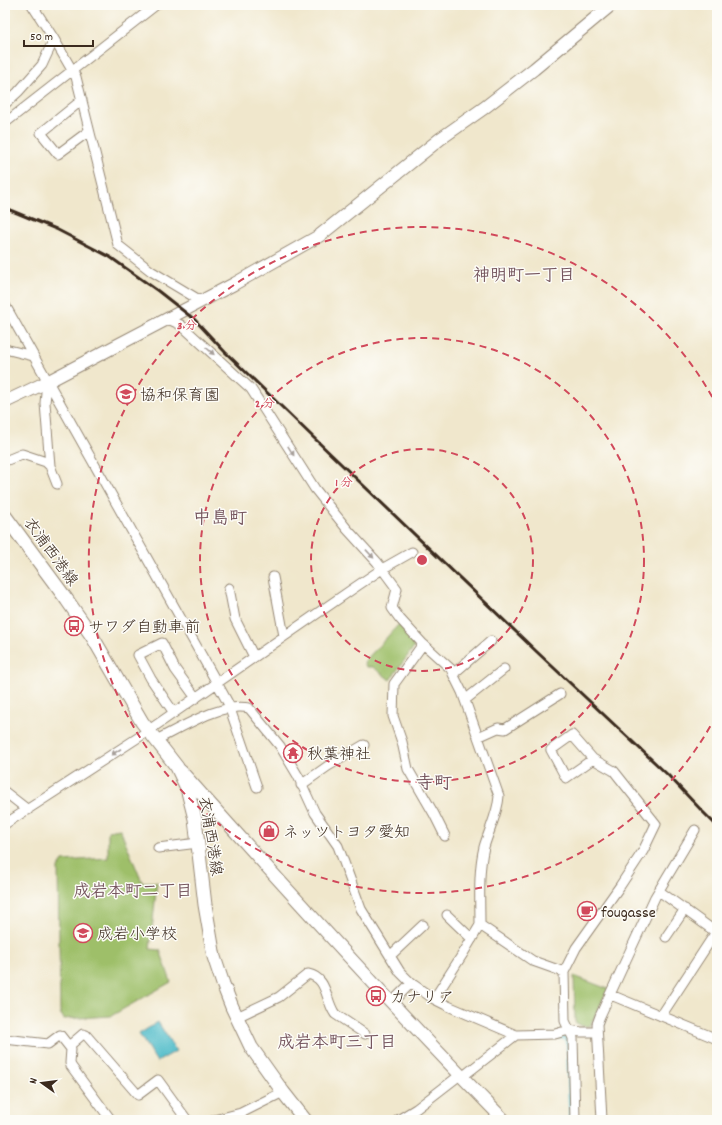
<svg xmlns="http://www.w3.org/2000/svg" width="722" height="1125" viewBox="0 0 722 1125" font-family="Dekko,'Klee One',sans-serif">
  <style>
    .green { fill: #9ebf69; stroke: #6c7444 }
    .water { fill: #4fbcc9; stroke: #457374 }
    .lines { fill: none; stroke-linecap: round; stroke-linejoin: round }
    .stream { stroke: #4fbcc9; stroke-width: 3 }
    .minor-casing { stroke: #968875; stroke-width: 11 }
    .tertiary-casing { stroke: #968875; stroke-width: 14 }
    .secondary-casing { stroke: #968875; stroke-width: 15 }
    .minor { stroke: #fff; stroke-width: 9 }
    .tertiary { stroke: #fff; stroke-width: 12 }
    .secondary { stroke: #fff; stroke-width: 13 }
    .rail { stroke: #3b2a1e; stroke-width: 3 }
    .oneway { fill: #a79f9a }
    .ring { fill: none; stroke: #d1495b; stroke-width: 2; stroke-dasharray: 7 5 }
    .labels { text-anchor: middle; stroke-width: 3; stroke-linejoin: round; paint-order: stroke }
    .poi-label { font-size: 16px; fill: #3b2a1e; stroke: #fdfcf7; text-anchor: start }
    .street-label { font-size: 16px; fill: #3b2a1e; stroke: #fdfcf7 }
    .neighbourhood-label { font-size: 17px; font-weight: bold; fill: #75555e; stroke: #fdfcf7 }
    .quarter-label { font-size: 18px; font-weight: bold; fill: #75555e; stroke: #fdfcf7 }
    .centre { fill: #d1495b; stroke: #fdfcf7; stroke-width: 2 }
    .ring-label { font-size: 12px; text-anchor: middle; font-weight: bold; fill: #d1495b; stroke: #fdfcf7; stroke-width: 3; stroke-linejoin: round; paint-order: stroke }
  </style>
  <rect width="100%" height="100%" fill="#fdfcf7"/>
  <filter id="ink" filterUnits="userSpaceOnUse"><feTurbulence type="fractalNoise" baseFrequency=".025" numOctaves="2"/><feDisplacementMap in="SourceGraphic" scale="8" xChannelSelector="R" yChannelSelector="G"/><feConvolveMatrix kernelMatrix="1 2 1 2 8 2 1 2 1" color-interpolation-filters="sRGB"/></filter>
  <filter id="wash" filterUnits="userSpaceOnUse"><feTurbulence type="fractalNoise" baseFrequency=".012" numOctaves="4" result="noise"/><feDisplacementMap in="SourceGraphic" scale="16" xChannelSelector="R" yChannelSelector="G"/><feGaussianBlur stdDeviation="0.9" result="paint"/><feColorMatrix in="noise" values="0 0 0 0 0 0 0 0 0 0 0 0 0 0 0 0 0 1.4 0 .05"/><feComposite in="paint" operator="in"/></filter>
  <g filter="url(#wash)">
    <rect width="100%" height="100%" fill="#f0e7cc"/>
    <path class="green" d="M399,624l14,17 1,6 -24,33 -17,-13h-7l-2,-5z
      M120,829l22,53h15l-7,67 10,1 11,32 -60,34 -47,3 -4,-6 -2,-145 5,-7 45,-3v-27z
      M574,976l34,13 -18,37h-8l-7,-4z"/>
    <path class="water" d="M158,1022l18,29 -19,11 -18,-28z"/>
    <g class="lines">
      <path class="stream" d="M554,1038h13l3,82
        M521,1040l21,-1"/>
    </g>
  </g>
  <g filter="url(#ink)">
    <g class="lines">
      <defs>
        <path id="minor" d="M32,5l22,34 22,38 42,168 33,26 50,30
          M82,100l-41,33 17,21 31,-23
          M5,104l13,-12 24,-27 12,-26
          M5,123l151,-118
          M5,305l212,378 11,20 29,84
          M168,319l13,6 70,64 64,100 32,40 30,33 20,27 -5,19 8,11 23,25 6,5 22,20 2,5 9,18 37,104c-1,17 -10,34 -15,51 -6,25 -4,52 -4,78l53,36 31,11
          M5,349l28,7
          M47,382l-2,21 5,63 7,18
          M5,461l17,-7 24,8 4,4
          M273,577l11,59
          M229,588l6,31 19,38
          M423,644l-29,40 -1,32 9,26 6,27 26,45 11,22
          M453,674l38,-33
          M465,700l39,-31
          M174,713l-23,-34 -13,-24 24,-12 13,26 21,29
          M478,737l20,-9 7,1 55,-35
          M156,740c25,-12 65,-38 93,-32l31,38 18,30 17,37 23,33 23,63 39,63 11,11 23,16 14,7 68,29 39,-1 14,-4 12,2h16
          M301,785l27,-19 36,-21
          M5,792l23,18
          M5,824l134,-87 215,-149 28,-19 30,-17
          M158,848l40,-5
          M659,891l58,42
          M447,915l25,24
          M666,937l19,-28
          M390,956l33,-31
          M611,995l106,44
          M434,999l30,-47 16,-27
          M392,1002l19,-19
          M661,1016l55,-84
          M237,1017l42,-20 29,-23c20,4 17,26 27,40l30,20
          M5,1039l43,5 12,-9 11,14 -1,14 1,3 40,54
          M69,1046l14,-12 3,1 52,60 20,-15 29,40
          M462,1077l54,-42
          M214,1120l27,-7 42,-21
          M398,1120l18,-11 44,-34
          M575,1120l-2,-82 -8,-17 -1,-49 12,-24 44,-62 23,-35 13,-27 -42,-53 -21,-12 -21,-24 -21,15 15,28 27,-19
          M602,1120l-5,-96 3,-8 55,-119 40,-67"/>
        <path id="tertiary" d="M5,402l42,-20 187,-98 85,-48 121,-97 44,-31 50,-39 77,-64
          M181,771c105,118 212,236 323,349"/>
        <path id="secondary" d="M5,516l62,84 25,36 50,86 35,45 10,21 8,31 10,86 9,52 9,27 9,23 19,40 32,45 22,28"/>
      </defs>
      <use href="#minor" class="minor-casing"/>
      <use href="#tertiary" class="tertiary-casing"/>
      <use href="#secondary" class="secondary-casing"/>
      <use href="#minor" class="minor"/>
      <use href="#tertiary" class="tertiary"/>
      <use href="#secondary" class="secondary"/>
      <path class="rail" d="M5,208l51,21 54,28 48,34 37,29 30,32 89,86 223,214 131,123 34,36 15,15"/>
    </g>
    <defs><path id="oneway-solid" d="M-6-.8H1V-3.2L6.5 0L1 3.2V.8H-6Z"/></defs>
    <g class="oneway">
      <use href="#oneway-solid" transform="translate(210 351) rotate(42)"/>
      <use href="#oneway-solid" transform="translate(291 451) rotate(58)"/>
      <use href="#oneway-solid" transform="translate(370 554) rotate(47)"/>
      <use href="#oneway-solid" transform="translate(116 752) rotate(147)"/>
    </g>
  </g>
  <g class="ring">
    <circle cx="422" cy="560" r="111"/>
    <circle cx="422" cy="560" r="222"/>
    <path d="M716 716A333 333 0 1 1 716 404"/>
  </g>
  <defs>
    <symbol id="school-ring" viewBox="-11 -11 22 22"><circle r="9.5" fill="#fdfcf7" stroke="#d1495b" stroke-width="1.5"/><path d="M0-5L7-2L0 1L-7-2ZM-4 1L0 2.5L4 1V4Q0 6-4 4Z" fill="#d1495b"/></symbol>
    <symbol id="bus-ring" viewBox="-11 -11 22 22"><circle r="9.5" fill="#fdfcf7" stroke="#d1495b" stroke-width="1.5"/><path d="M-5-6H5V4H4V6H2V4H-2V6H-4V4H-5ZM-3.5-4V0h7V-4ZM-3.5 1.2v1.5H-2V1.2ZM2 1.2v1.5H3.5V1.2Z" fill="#d1495b"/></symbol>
    <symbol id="temple-ring" viewBox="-11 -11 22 22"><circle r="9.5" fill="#fdfcf7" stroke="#d1495b" stroke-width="1.5"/><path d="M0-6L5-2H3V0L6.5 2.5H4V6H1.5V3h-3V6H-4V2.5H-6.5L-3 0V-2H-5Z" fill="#d1495b"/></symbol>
    <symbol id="shop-ring" viewBox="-11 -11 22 22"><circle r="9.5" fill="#fdfcf7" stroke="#d1495b" stroke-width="1.5"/><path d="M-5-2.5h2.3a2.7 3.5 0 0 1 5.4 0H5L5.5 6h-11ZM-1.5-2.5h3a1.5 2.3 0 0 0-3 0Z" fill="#d1495b"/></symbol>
    <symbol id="cafe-ring" viewBox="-11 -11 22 22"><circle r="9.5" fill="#fdfcf7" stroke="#d1495b" stroke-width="1.5"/><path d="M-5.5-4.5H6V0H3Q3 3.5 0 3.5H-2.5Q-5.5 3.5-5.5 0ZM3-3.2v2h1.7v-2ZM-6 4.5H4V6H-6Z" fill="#d1495b"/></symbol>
  </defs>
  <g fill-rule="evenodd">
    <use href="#school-ring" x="115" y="383" width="22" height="22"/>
    <use href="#bus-ring" x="63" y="615" width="22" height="22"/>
    <use href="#temple-ring" x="282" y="742" width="22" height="22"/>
    <use href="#shop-ring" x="258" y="820" width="22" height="22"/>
    <use href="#cafe-ring" x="576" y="900" width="22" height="22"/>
    <use href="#school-ring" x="72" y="922" width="22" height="22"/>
    <use href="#bus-ring" x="365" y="985" width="22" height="22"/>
  </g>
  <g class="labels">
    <g class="poi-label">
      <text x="140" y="400">協和保育園</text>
      <text x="88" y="632">サワダ自動車前</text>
      <text x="307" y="759">秋葉神社</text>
      <text x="283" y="837">ネッツトヨタ愛知</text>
      <text x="601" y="917">fougasse</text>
      <text x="97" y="939">成岩小学校</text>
      <text x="390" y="1002">カナリア</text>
    </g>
    <g class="street-label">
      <text transform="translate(52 551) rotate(54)" y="6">衣浦西港線</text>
      <text transform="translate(212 836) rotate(81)" y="6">衣浦西港線</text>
    </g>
    <g class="neighbourhood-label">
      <text x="524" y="280">神明町一丁目</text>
      <text x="133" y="896">成岩本町二丁目</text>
      <text x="337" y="1047">成岩本町三丁目</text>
    </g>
    <g class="quarter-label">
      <text x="220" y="523">中島町</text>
      <text x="434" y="788">寺町</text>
    </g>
  </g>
  <circle cx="422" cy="560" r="6" class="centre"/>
  <g class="ring-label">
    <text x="187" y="329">3 分</text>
    <text x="265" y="407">2 分</text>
    <text x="344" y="486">1 分</text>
  </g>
  <rect width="722" height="1125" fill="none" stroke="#fdfcf7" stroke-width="20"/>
  <g transform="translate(42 1083) rotate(284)" stroke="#fdfcf7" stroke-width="3" paint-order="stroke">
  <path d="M0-3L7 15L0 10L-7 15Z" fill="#3b2a1e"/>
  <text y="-6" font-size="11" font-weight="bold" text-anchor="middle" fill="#3b2a1e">N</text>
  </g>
  <path d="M24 40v6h69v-6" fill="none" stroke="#3b2a1e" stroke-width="2"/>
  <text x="30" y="40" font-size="12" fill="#3b2a1e" stroke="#fdfcf7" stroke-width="3" paint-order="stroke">50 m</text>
</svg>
